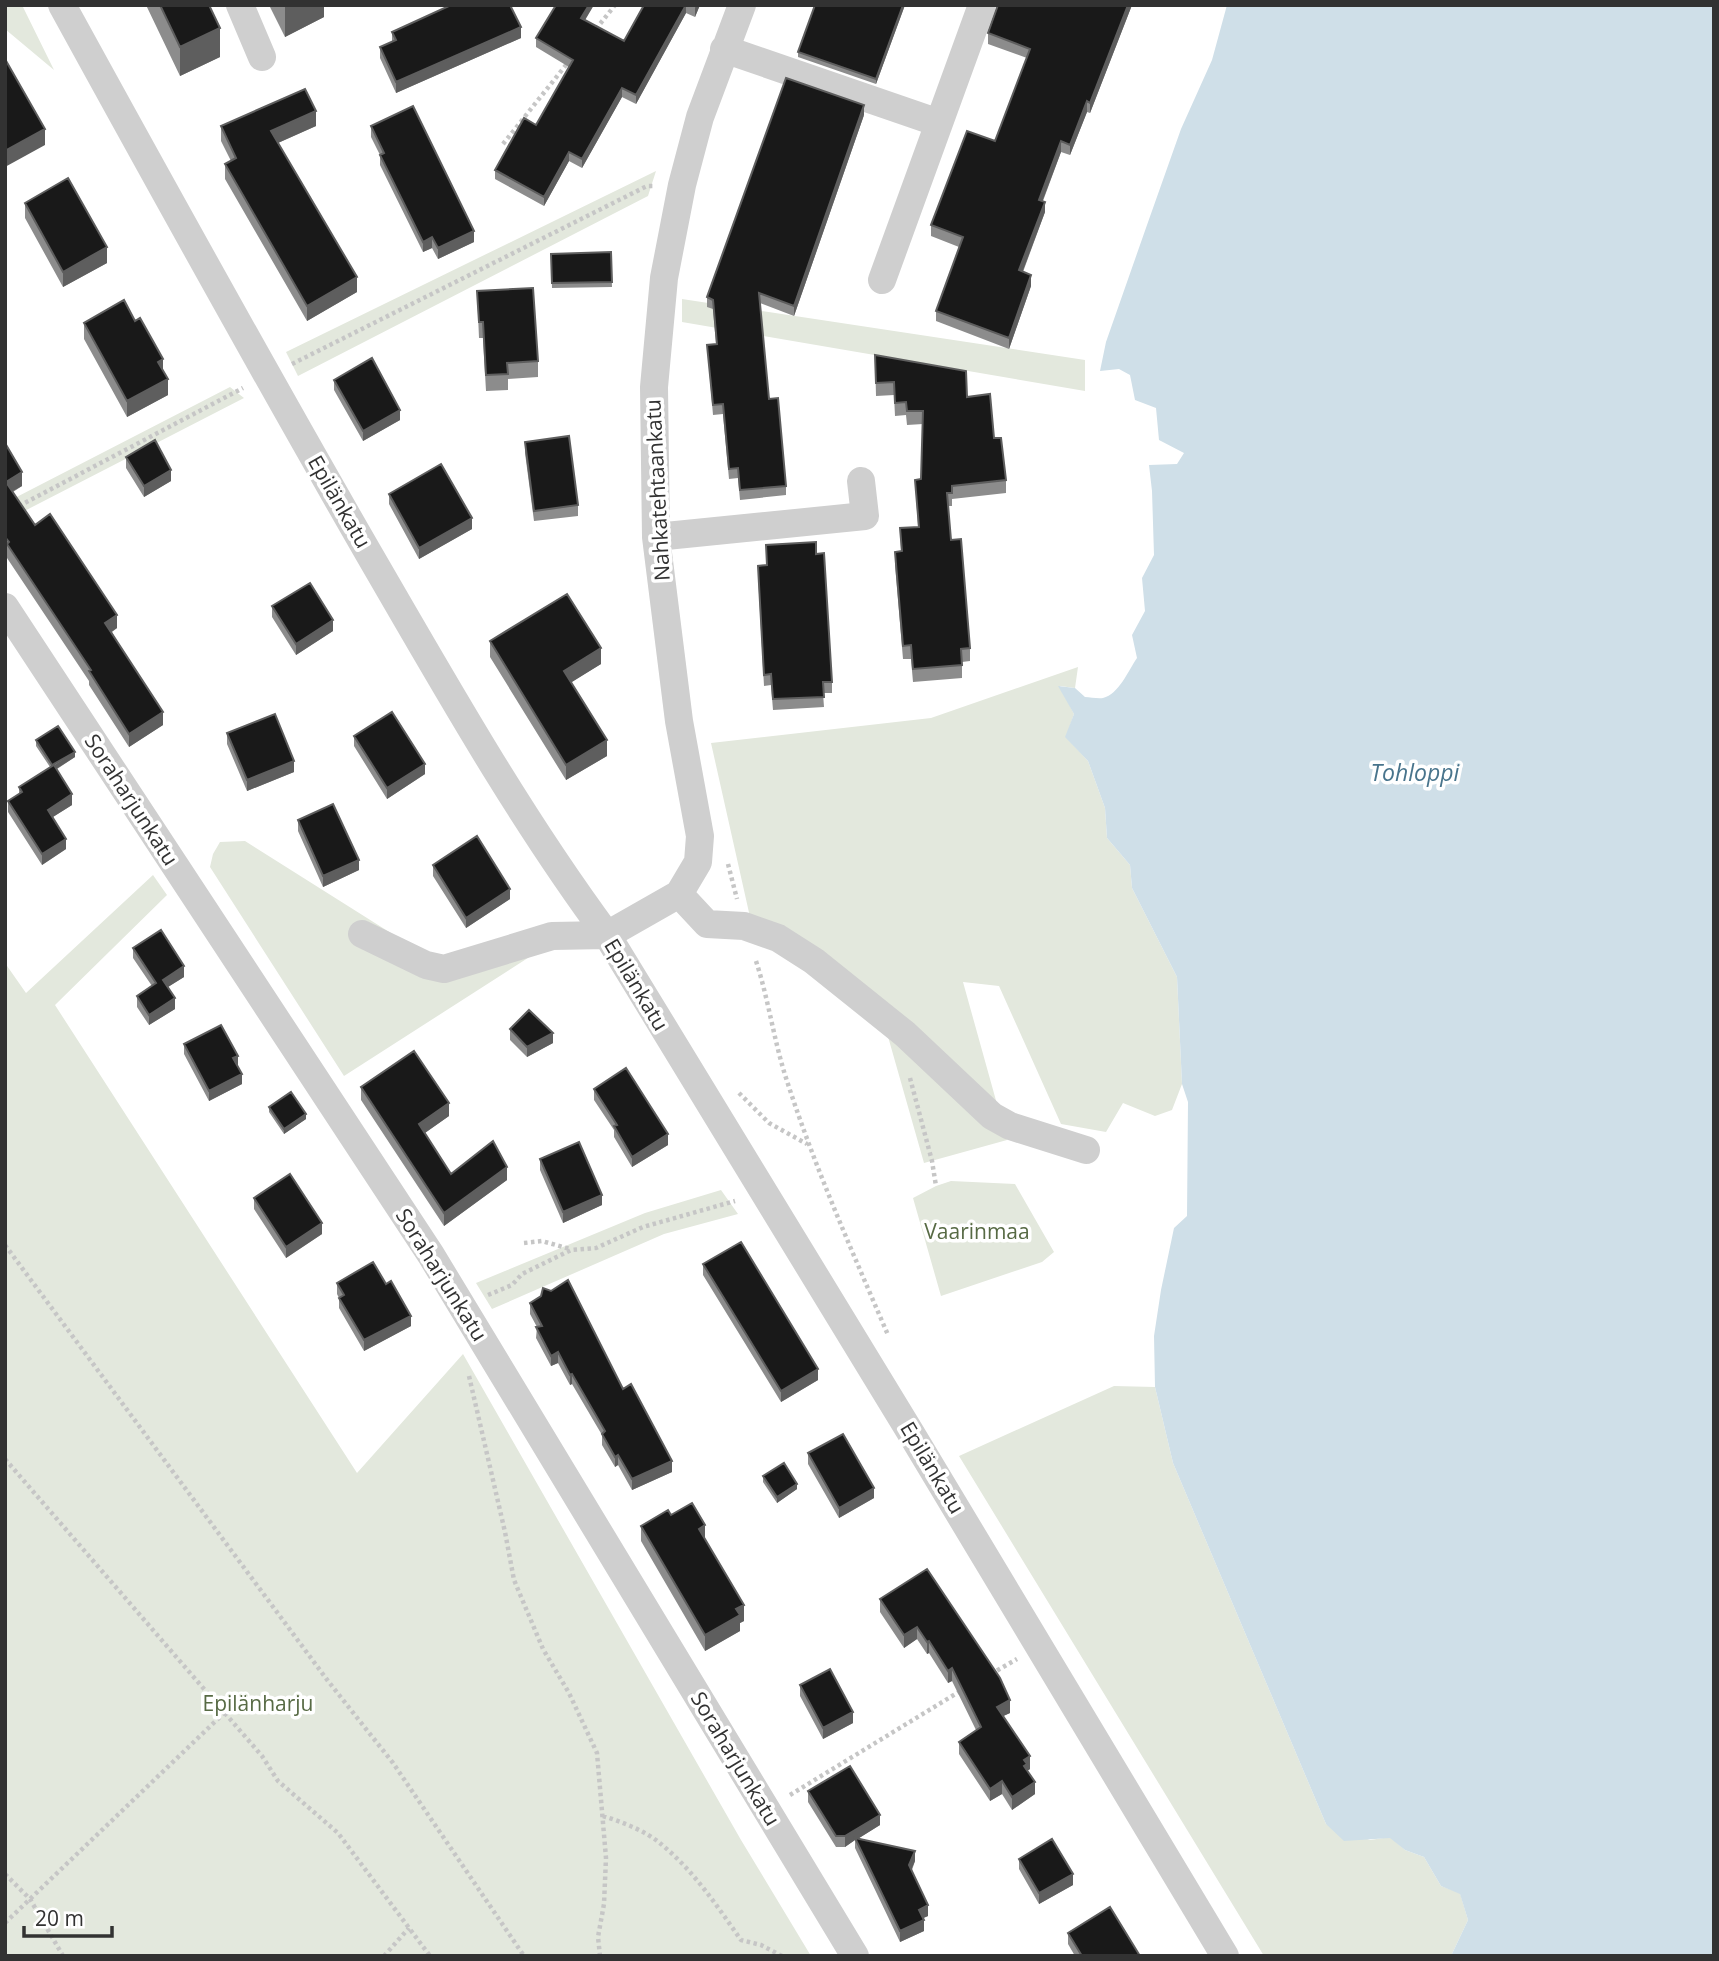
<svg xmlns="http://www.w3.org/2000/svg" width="1719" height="1961" viewBox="0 0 1719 1961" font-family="'Open Sans',sans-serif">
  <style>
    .green { fill: #e3e8dd }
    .water { fill: #cfdfe8 }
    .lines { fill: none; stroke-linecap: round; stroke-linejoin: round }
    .path { stroke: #c6c6c6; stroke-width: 4.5; stroke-dasharray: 3.5 3.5; stroke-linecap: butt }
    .minor { stroke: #cfcfcf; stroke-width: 28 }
    .wall { fill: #8c8c8c }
    .shaded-wall { fill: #5e5e5e }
    .building { fill: #191919; stroke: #5e5e5e; stroke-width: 2 }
    .labels { text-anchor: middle; stroke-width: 7; stroke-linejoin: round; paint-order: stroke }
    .street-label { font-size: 21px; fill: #323232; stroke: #fff }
    .park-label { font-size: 21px; fill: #576a44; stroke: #fff }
    .water-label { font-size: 23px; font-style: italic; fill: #48748c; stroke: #fff }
  </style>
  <rect width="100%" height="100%" fill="#fff"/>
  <path class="green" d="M5,5h17l32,65 -49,-41z
    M656,171l-8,25 -350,180 -12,-24z
    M682,299l403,61v31l-403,-69z
    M230,387l14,11 -239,123v-18z
    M1078,667l-3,21 -15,-2 14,28 -8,23 22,24 17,47 2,30 23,27 2,23 45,89 5,107 -10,26 -17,6 -32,-13 -17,29 -45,-8 -62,-138 -36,-4 44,158 -83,23 -45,-158 -129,-88 -39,-174 220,-25z
    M245,841l195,123 119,-26 -215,138 -134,-209 3,-13 7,-12z
    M153,875l14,20 -112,110 302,468 106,-119 278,486 70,116h-806v-993l21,30z
    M951,1181l64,3 39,68 -12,10 -101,34 -28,-98 23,-12z
    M721,1190l17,24 -74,20 -172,75 -16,-26 169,-70z
    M1114,1386l41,1 18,76 153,361 44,16 20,-3 15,13 19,7 17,29 19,7 8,27 -17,36h-187l-305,-500z"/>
  <path class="water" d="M1227,5h487v1951h-263l17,-36 -8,-26 -19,-8 -17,-29 -19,-7 -15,-12 -46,3 -18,-17 -153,-361 -18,-76 -1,-51 7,-46 13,-62 13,-12 1,-114 -6,-18 -5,-107 -45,-89 -2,-23 -23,-27 -2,-30 -17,-47 -23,-24 9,-23 -16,-28 17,2 10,9c5,0 13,2 18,1 16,-4 25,-27 34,-40l-5,-23 13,-24 -3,-33 12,-23 -2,-64 -3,-26 28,-1 7,-11 -25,-13 -3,-32 -21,-8 -5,-25 -11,-6 -19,2 6,-29 41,-117 34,-96 31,-69z"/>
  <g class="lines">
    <path class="path" d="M596,29l19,-24
      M503,144l67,-84
      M292,364l355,-178h7
      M19,506l224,-118
      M728,864l9,35
      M756,961c13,40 18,81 31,120 28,87 65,170 101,254
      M910,1078l22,83 4,25
      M739,1093l30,30 38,21
      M524,1243l18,-2 28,8
      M5,1245l323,436 65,82 131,193
      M488,1295l24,-10 10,-11 49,-24 25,-2 47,-21 92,-26
      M469,1376l36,156 9,48 29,69 26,44 28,60 9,105 -2,46 -6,33 2,19
      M5,1459l257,297 16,25 60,52 92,123
      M991,1674l26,-15
      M790,1795l172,-105
      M603,1816c19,6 43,15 58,28 33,27 56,62 80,96l20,5 21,11
      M5,1874l25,25 33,57
      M5,1923l219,-210
      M384,1956l25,-28"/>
    <path class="minor" d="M62,5c101,184 202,367 307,549 75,129 149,261 238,381l302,495 316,526
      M240,5l22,52
      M724,49l215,74
      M882,280l100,-275
      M656,537l209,-21 -4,-35
      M5,607l426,648 424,701
      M679,894l28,30 37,2 34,12 36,23 91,73 87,82 18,10 76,24
      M362,934l64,31 18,4 108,-33 55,-1 72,-41 19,-32 2,-26 -21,-115 -23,-184 -2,-150 10,-109 18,-93 18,-68 42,-112"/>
  </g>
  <path class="wall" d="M146,5h63l11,52 -40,19z
    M269,5h55v12l-39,20z
    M644,5h56l-5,12 -9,-4 -50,91 -14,-7 -40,71 -13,-7 -25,45 -49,-27v-9l41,-45 33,-58 -33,-20v-9l49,-18 39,21z
    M905,5l-29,79 -78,-27v-5z
    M998,5h134l-42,108 -3,-1 -17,43 -9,-3 -18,49 2,11 -22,60 8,14 -22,63 -73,-28v-10l23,-64 -28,-11v-11l64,-84 32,-83 -39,-14v-11z
    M392,32l129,6 -125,55 -16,-35v-11l12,-5z
    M864,115l-70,201 -34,-13 9,96 17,87v9l-46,5 -2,-22 -9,1 -6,-65 -10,1 -6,-70 9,-1 -3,-35 -6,-2v-10z
    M221,126h95l-38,17 79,149 -50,29 -82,-142v-15l6,-3 -10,-20z
    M371,126l103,116 -36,17 -6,-11 -9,4 -43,-87v-10l-9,-18z
    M25,203l82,60 -44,24 -38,-69z
    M611,252l1,35 -60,1 -1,-34z
    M477,291l61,70v16l-30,2v11l-22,1 -3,-53h-4z
    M135,321l28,49 5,25 -41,22 -43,-78v-16z
    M875,355l92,42 27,41 12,42v13l-54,6v7h-4l3,34 19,108v13l-8,1v16l-49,4 -2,-23h-8l-8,-94v-13l6,-1 -1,-23 18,-1 -3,-47 6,-1 2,-55 -16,1 -1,-10 -11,1 -1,-21 -18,1z
    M334,380l66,40 -37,21 -29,-51z
    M525,442l53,63v11l-44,5 -9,-68z
    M5,443l17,43 -9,6 22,33 82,103 -5,4 51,93 -34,22 -40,-62v-4l-82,-123v-5l-2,-2z
    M126,457l45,24 -27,16 -18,-29z
    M389,494l83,35 -53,30 -30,-55z
    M766,545l50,9 16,128v11h-9l1,14 -51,3 -2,-25 -7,1 -6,-110v-10l8,-1z
    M272,606l61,25 -37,24 -24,-38z
    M490,641l111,23 -30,18 36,74 -41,24 -76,-123z
    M227,733l67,39 -47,19 -20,-47z
    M354,736l71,38 -38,25 -33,-53z
    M36,740l39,17 -18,12 15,36 -19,12 13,32 -24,16 -34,-53v-11l11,-6v-8l31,-20 -14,-21z
    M298,820l61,50 -36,17 -25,-56z
    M433,865l77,34 -44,29 -33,-52z
    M133,948l51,29 -16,10 7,22 -26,16 -12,-18v-11l15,-10 -19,-28z
    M510,1029l43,14 -26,14 -17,-17z
    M184,1044l54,22 4,18 -33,17 -25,-47z
    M361,1087l88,29 -24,17 26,41 56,6 -63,46 -83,-126z
    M594,1089l74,56 -36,22 -18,-30v-7l-20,-30z
    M269,1107l37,12 -22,15 -15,-22z
    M540,1159l62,46 -39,18 -23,-53z
    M254,1198l68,36 -36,24 -32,-49z
    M703,1264l115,116 -37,22 -78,-127z
    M337,1283l74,43 -47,25 -25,-43v-10l-2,-4z
    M530,1303l93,86 49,83 -40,18 -14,-25 -3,2 -13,-22v-10l-30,-51 -2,1 -12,-22 -7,3 -15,-28 1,-11 -7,-13z
    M808,1453l66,45 -35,20 -31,-54z
    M763,1476l34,13 -20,14 -14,-21z
    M671,1515l34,24 39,82 -4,2v8l-35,20 -64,-110v-15z
    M927,1569l83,144 -7,3 27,53 -3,2 8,23 -23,16 -10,-16 -12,7 -31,-47v-12l17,-12 -24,-49 -4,2 -19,-30 -2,1 -10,-15 -13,9 -24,-36v-13z
    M800,1685l53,38 -30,16 -23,-43z
    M808,1791l72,34 -21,13 56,23 -3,9 16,46 -5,2 1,13 -24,11 -45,-94v-8l-10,7h-9l-28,-45z
    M1019,1859l54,26 -34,19 -20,-35z
    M1068,1933l72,23h-65l-7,-12z"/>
  <path class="shaded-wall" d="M289,5h35v12l-39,20v-30z
    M589,5h5l-13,22v-9z
    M686,5v8l-50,91v-9z
    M696,5h4l-5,12v-9z
    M903,5h2l-29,79v-5z
    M1128,5h4l-42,108v-10z
    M521,27v11l-125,55v-11z
    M220,28v29l-40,19v-29z
    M622,88v9l-40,71v-9z
    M1087,101v11l-17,43v-10z
    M864,105v10l-70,201v-10z
    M316,111v15l-45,20v-15z
    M45,129v16l-40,22v-16z
    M1061,141v11l-22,58v-10z
    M569,152v9l-25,45v-9z
    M1045,202v10l-26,69v-11z
    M474,231v11l-36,17v-11z
    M432,237v11l-9,4v-10z
    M107,247v16l-44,24v-15z
    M1031,275v11l-22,63v-11z
    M357,277v15l-50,29v-15z
    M163,359v16l-5,-13z
    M168,379v16l-41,22v-16z
    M400,410v10l-37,21v-10z
    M171,470v11l-27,16v-11z
    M22,472v14l-16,9v-13z
    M472,518v11l-53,30v-11z
    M117,615v13l-12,8v-13z
    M333,620v11l-37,24v-11z
    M601,648v16l-37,23v-16z
    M163,712v13l-34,22v-13z
    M607,740v16l-41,24v-15z
    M75,752v5l-22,14v-5z
    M294,761v11l-47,19v-11z
    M425,764v10l-38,25v-11z
    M72,794v11l-24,15v-10z
    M66,839v10l-24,16v-11z
    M359,860v10l-36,17v-11z
    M510,889v10l-44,29v-10z
    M184,966v11l-21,13v-10z
    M175,998v11l-26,16v-10z
    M553,1033v10l-26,14v-10z
    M238,1056v10l-5,-8z
    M242,1074v10l-33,17v-10z
    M449,1103v13l-30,21v-13z
    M306,1114v5l-22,15v-5z
    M668,1134v11l-36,22v-10z
    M507,1167v13l-63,46v-13z
    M602,1195v10l-39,18v-11z
    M322,1223v11l-36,24v-11z
    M411,1316v10l-47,25v-11z
    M558,1352v11l-7,3v-10z
    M818,1369v11l-37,22v-11z
    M572,1374v10l-2,1v-10z
    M618,1455v10l-3,2v-10z
    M672,1461v11l-40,18v-11z
    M797,1484v5l-20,14v-6z
    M874,1488v10l-35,20v-10z
    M705,1525v16l-6,-12z
    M744,1605v16l-4,2v8l-35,20v-16l31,-26z
    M917,1627v12l-13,9v-13z
    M929,1641v12l-2,1v-12z
    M952,1668v13l-4,2v-12z
    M1010,1700v13l-13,6v-12z
    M853,1712v11l-30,16v-11z
    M1030,1756v13l-3,2 -3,8v-19z
    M1002,1781v13l-12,7v-12z
    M1035,1782v12l-23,16v-13z
    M880,1815v10l-24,15 -1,-2v2l-10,7v-11z
    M915,1851v10l-6,14v-10z
    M1073,1874v11l-34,19v-11z
    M928,1905v11l-9,4v-10z
    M924,1920v11l-24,11v-11z"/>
  <path class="building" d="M160,5h49l11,23 -40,19z
    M451,5h59l11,22 -125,55 -16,-35 16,-7 -4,-8z
    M556,5h33l-8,13 43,23 20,-36h42l-50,90 -14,-7 -40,71 -13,-7 -25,45 -49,-27 29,-52 12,7 37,-65 -37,-22z
    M815,5h88l-27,74 -78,-27z
    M998,5h130l-38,98 -3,-2 -17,44 -9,-4 -22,59 6,2 -26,68 12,5 -22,63 -73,-27 27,-74 -32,-12 36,-94 28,10 35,-92 -42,-16z
    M5,59l40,70 -40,22z
    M786,78l78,27 -70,201 -35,-13 10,106 9,-1 8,88 -46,4 -2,-22 -9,1 -6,-65 -10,1 -6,-60 10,-1 -4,-44 -6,-3z
    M305,89l11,22 -45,20 86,146 -50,29 -82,-142 11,-6 -15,-32z
    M413,106l61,125 -36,17 -6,-11 -9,5 -43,-87 4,-2 -13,-27z
    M68,178l39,69 -44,25 -38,-69z
    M611,252l1,30 -60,1 -1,-29z
    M533,288l5,73 -31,2 1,11 -22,1 -3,-53h-4l-2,-31z
    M124,300l11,21 5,-3 23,41 -5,3 10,17 -41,22 -43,-78z
    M875,355l91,16 1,26 23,-3 4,44h7l5,42 -54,6v7h-5l4,47 10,-1 9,109 -9,1 1,16 -49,4 -2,-24 -8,1 -8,-94 7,-1 -2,-23 19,-1 -4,-47 6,-1 2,-68h-16l-1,-9 -11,1 -1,-21 -18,1z
    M372,358l28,52 -37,21 -29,-51z
    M569,436l9,69 -44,6 -9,-69z
    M155,440l16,30 -27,16 -18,-29z
    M5,443l17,29 -16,10 29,43 15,-11 67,101 -12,8 58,89 -34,22 -40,-63 2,-1 -84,-126 2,-2 -4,-5z
    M441,464l31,54 -53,30 -30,-54z
    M816,542v12l8,-1 8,129h-9l1,15 -51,2 -2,-25 -7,1 -6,-109 9,-1 -1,-20z
    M310,583l23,37 -37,24 -24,-38z
    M567,594l34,54 -37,23 43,69 -41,25 -76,-124z
    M392,712l33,52 -38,24 -33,-52z
    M275,714l19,47 -47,19 -20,-47z
    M58,726l17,26 -23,13 -16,-25z
    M54,765l18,29 -24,16 18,29 -24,15 -34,-53 14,-9 -3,-5z
    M333,804l26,56 -36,16 -25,-56z
    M477,836l33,53 -44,29 -33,-53z
    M161,930l23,36 -21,14 12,18 -26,17 -12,-19 19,-13 -23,-35z
    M529,1010l24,23 -26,14 -17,-18z
    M221,1025l17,31 -5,2 9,16 -33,17 -25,-47z
    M414,1051l35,52 -30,21 32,50 42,-33 14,26 -63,46 -83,-126z
    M626,1068l42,66 -36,23 -18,-31 3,-1 -23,-36z
    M291,1092l15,22 -22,15 -15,-22z
    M579,1142l23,53 -39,17 -23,-53z
    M290,1174l32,49 -36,24 -32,-49z
    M741,1242l77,127 -37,22 -78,-127z
    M373,1262l13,22 5,-3 20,35 -47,24 -25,-42 5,-3 -7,-12z
    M568,1280l55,109 8,-5 41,77 -40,18 -14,-24 -3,2 -13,-23 3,-3 -33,-57 -2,1 -12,-23 -7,4 -15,-29 6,-1 -12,-23 11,-7 2,-8 8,3z
    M843,1434l31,54 -35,20 -31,-55z
    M784,1463l13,21 -20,13 -14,-21z
    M692,1503l13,22 -6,4 45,76 -8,4 4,6 -35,20 -64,-109 27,-16 3,5z
    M927,1569l73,109 10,22 -13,7 33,49 -6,4 3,4 -3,2 11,16 -23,15 -10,-16 -12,8 -31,-47 22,-15 -29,-59 -4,3 -19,-30 -2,1 -10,-15 -13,8 -24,-36z
    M830,1669l23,43 -30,16 -23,-43z
    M850,1766l30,49 -35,21h-9l-28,-45z
    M855,1838l60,13 -6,14 19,40 -9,5 5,10 -24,11z
    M1052,1839l21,35 -34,19 -20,-34z
    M1110,1907l30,49h-58l-14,-23z"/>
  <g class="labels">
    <g class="street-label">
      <text transform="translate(658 490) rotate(-93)" y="7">Nahkatehtaankatu</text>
      <text transform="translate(339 502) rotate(60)" y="7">Epilänkatu</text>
      <text transform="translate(131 800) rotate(57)" y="7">Soraharjunkatu</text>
      <text transform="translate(636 985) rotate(59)" y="7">Epilänkatu</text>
      <text transform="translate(441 1275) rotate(58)" y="7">Soraharjunkatu</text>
      <text transform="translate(932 1468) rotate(59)" y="7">Epilänkatu</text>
      <text transform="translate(735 1759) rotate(59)" y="7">Soraharjunkatu</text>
    </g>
    <g class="park-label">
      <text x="977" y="1239">Vaarinmaa</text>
      <text x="258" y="1711">Epilänharju</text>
    </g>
    <g class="water-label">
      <text x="1415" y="781">Tohloppi</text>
    </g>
  </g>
  <rect width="1719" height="1961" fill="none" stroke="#323232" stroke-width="14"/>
  <path d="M24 1926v10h88v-10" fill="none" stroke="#323232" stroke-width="3.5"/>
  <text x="35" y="1926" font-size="21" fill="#323232" stroke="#ffffff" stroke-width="5" paint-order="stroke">20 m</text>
</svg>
